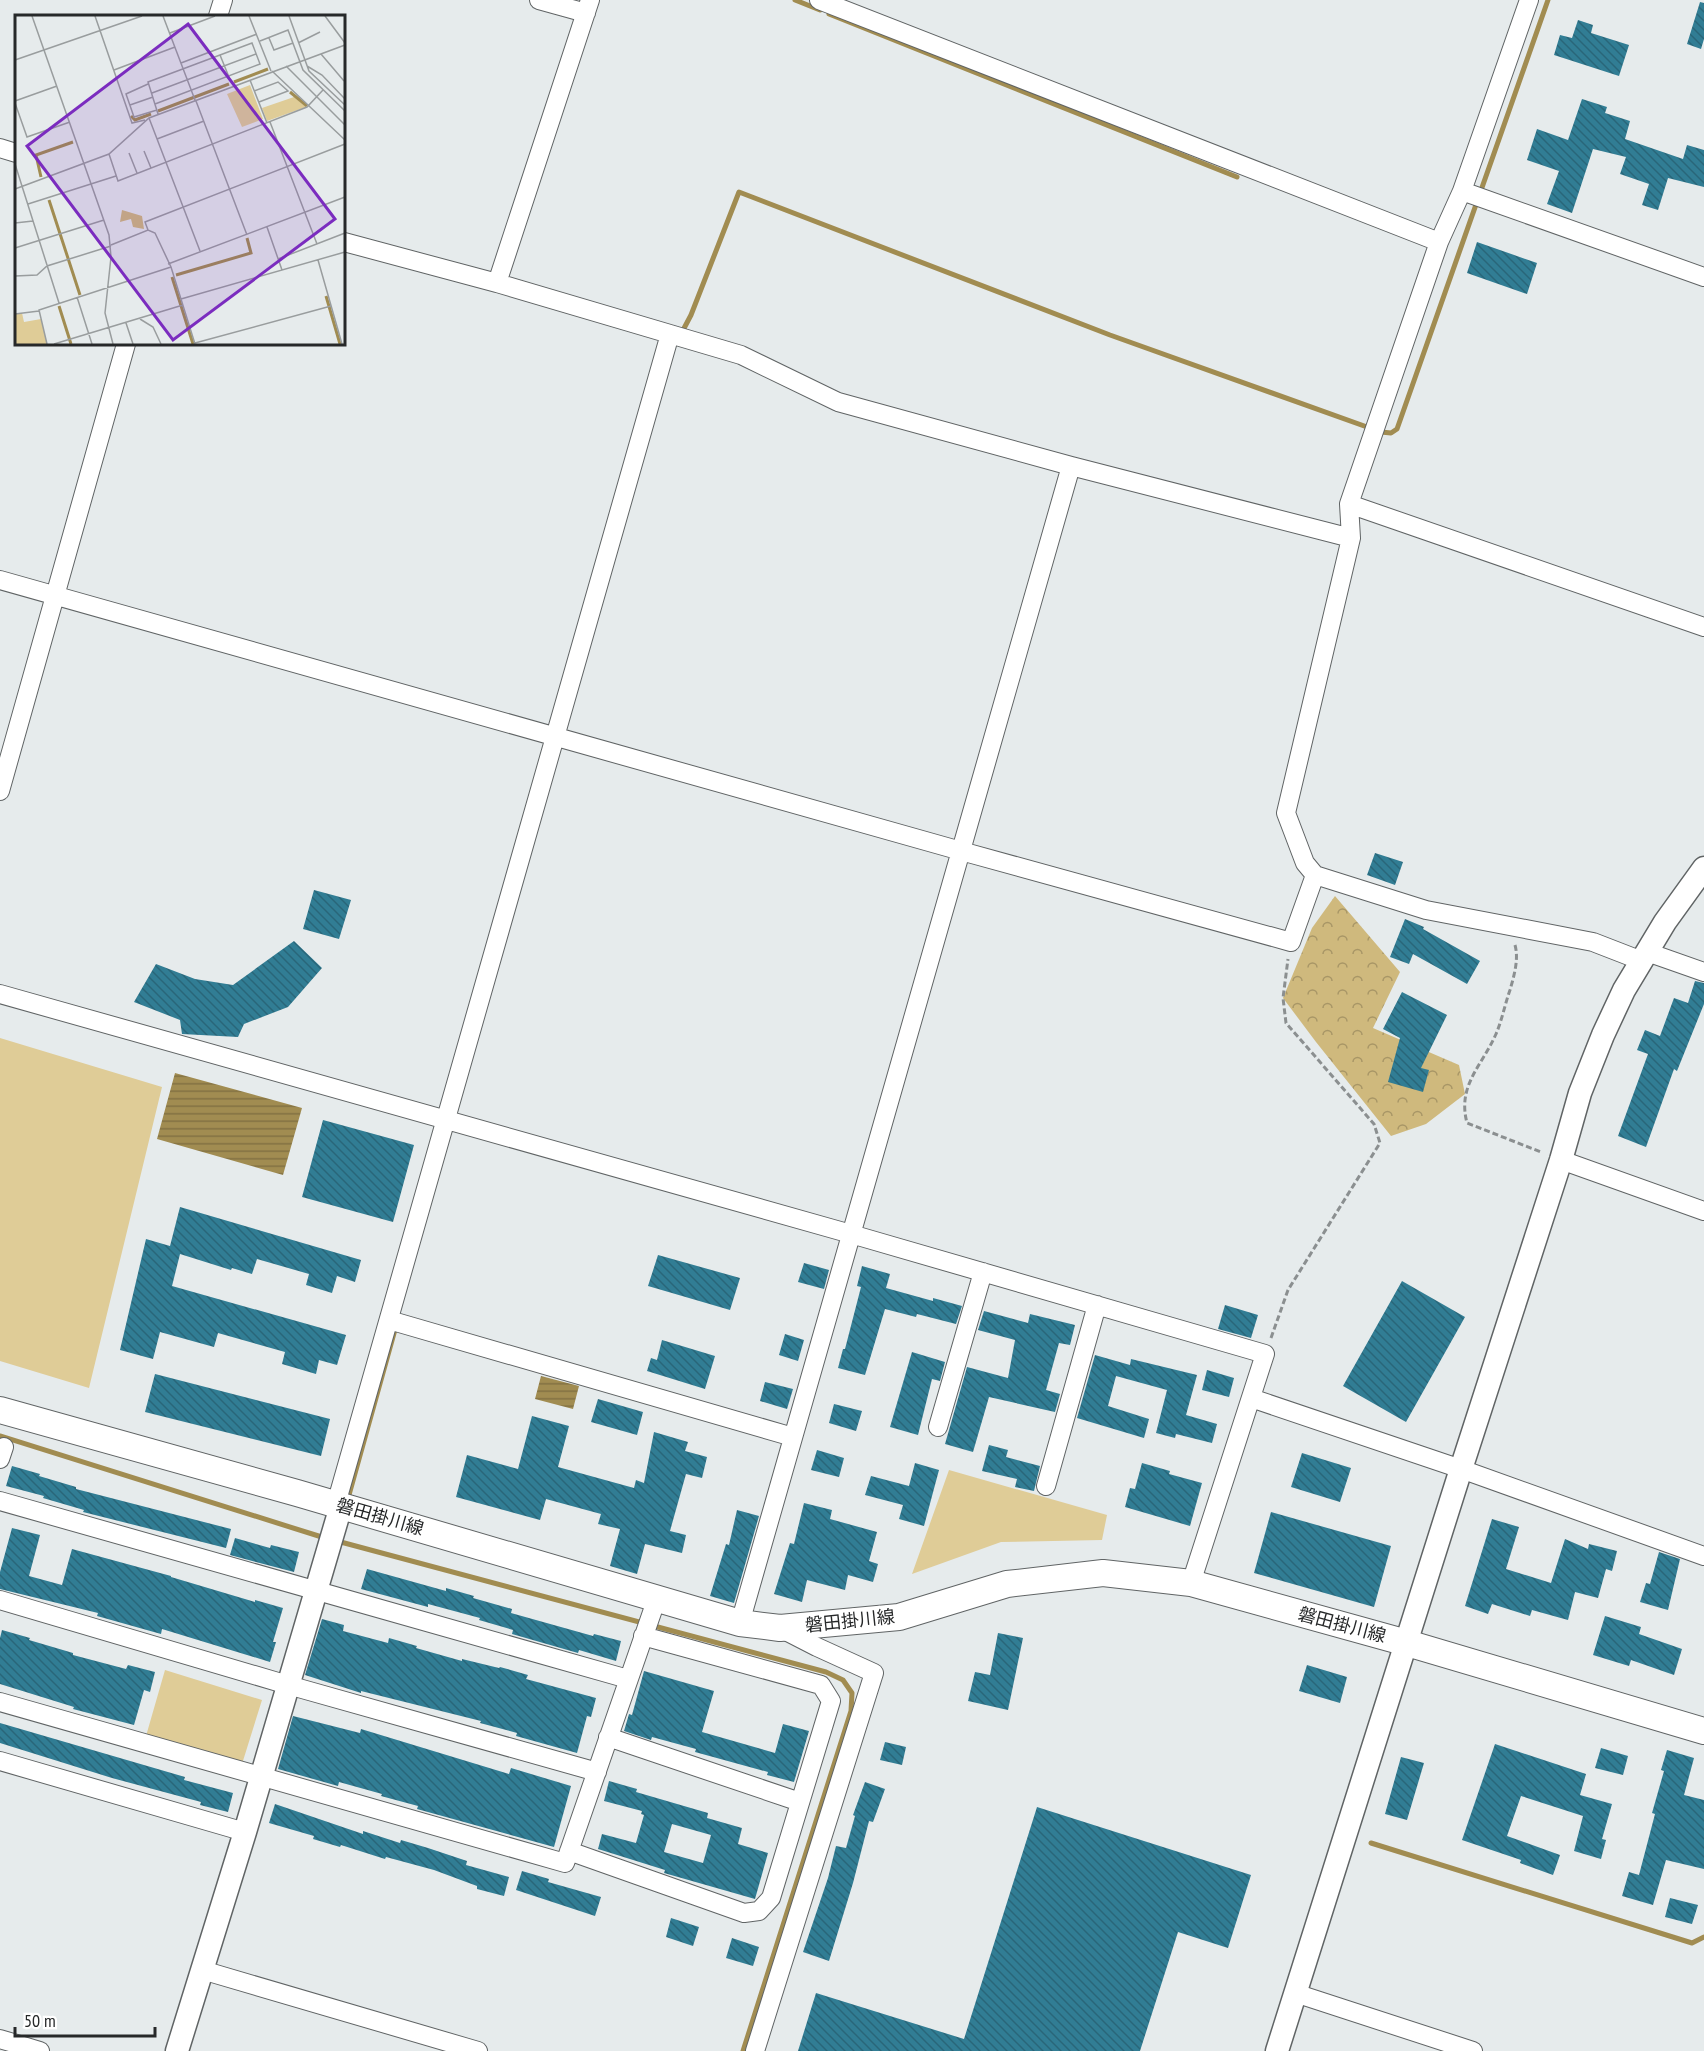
<svg xmlns="http://www.w3.org/2000/svg" width="1704" height="2051" viewBox="0 0 1704 2051" font-family="'PT Sans Narrow','Noto Sans JP',sans-serif">
  <style>
    .green { fill: #dfcc97 }
    .forest { fill: url(#forest-crowns) }
    .water { fill: url(#water-rules) }
    .lines { fill: none; stroke-linecap: round; stroke-linejoin: round }
    .stream { stroke: #a18c51; stroke-width: 5 }
    .building { fill: url(#building-back-hatch); fill-rule: evenodd }
    .minor-casing { stroke: #606465; stroke-width: 20 }
    .tertiary-casing { stroke: #606465; stroke-width: 25 }
    .secondary-casing { stroke: #606465; stroke-width: 28 }
    .path { stroke: #8b8f90; stroke-width: 3; stroke-dasharray: 6 3; stroke-linecap: butt }
    .minor { stroke: #fff; stroke-width: 18 }
    .tertiary { stroke: #fff; stroke-width: 22 }
    .secondary { stroke: #fff; stroke-width: 26 }
    .labels { text-anchor: middle; stroke-width: 6; stroke-linejoin: round; paint-order: stroke }
    .street-label { font-size: 18px; fill: #262829; stroke: #fff }
    .inset-river { fill: none; stroke: #a18c51; stroke-width: 3 }
    .inset-road { fill: none; stroke: #999d9e; stroke-width: 1.5 }
    .view { fill: #7b2cbf; fill-opacity: 0.15; stroke: #7b2cbf; stroke-width: 3 }
    .inset-edge { fill: none; stroke: #262829; stroke-width: 3 }
  </style>
  <defs>
    <pattern id="forest-crowns" width="20" height="18" patternUnits="userSpaceOnUse" patternTransform="scale(1.5)"><rect width="20" height="18" fill="#cfb97d"/><path d="M2 6a3 3 0 1 1 6 0M12 15a3 3 0 1 1 6 0" fill="none" stroke="#a89666"/></pattern>
    <pattern id="water-rules" width="6" height="5" patternUnits="userSpaceOnUse" patternTransform="scale(1.5)"><rect width="6" height="5" fill="#a18c51"/><path d="M0 2.5h6" fill="none" stroke="#837243"/></pattern>
    <pattern id="building-back-hatch" width="6" height="6" patternUnits="userSpaceOnUse" patternTransform="scale(1.5)"><rect width="6" height="6" fill="#317d94"/><path d="M-1 5l2 2M0 0l6 6M5-1l2 2" fill="none" stroke="#296679"/></pattern>
  </defs>
  <rect width="100%" height="100%" fill="#e6ebec"/>
  <path class="green" d="M0,1038l162,49 -73,301 -89,-27z
    M949,1470l158,45 -5,25 -101,2 -89,32z
    M165,1670l97,30 -20,64 -96,-28z"/>
  <path class="forest" d="M1335,896l65,76 -27,56 86,37 6,29 -39,30 -35,12 -75,-94 -33,-44 29,-70z"/>
  <path class="water" d="M175,1073l127,35 -19,67 -126,-36z
    M541,1376l38,10 -6,23 -38,-10z"/>
  <g class="lines">
    <path class="stream" d="M795,0l25,10
      M829,14l408,163
      M681,334l10,-19 48,-123 371,143 271,97 10,1 6,-4 151,-429
      M0,1436l325,102
      M347,1502l49,-176
      M337,1541l489,131 17,8 9,13 -1,18 -108,340
      M1371,1843l321,100 12,-6"/>
  </g>
  <path class="building" d="M1700,2l4,1v36l-3,10 -14,-5z
    M1578,20l15,5 -2,8 38,12 -10,31 -65,-21 6,-20 12,3z
    M1582,99l25,8 -2,6 25,8 -5,18 58,20 4,-14 17,5v37l-36,-9 -10,32 -16,-5 7,-21 -29,-10 6,-17 -33,-8 -21,64 -25,-9 12,-33 -32,-11 10,-31 31,11z
    M1477,242l60,21 -10,31 -60,-21z
    M1375,853l28,9 -8,23 -28,-10z
    M314,890l37,10 -12,39 -36,-10z
    M1405,919l19,8 -1,2 57,32 -13,23 -54,-30 -4,10 -19,-7z
    M294,941l28,27 -34,39 -44,17 -6,13 -56,-3 -2,-14 -46,-18 22,-38 39,15 38,6z
    M1695,981l9,2v21l-27,67 -3,-2 -28,78 -28,-11 30,-82 -11,-4 8,-20 15,6 14,-38 14,5z
    M1402,992l45,23 -26,53 8,2 -6,22 -35,-10 12,-44 -17,-9z
    M323,1120l91,25 -21,77 -91,-25z
    M180,1207l181,53 -6,22 -18,-6 -5,17 -26,-8 3,-11 -52,-15 -5,15 -20,-6 -1,2 -51,-16 -8,32 174,49 -9,30 -18,-5 -3,14 -34,-10 3,-12 -67,-19 -4,14 -54,-15 -7,27 -33,-9 26,-111 24,7z
    M658,1255l82,23 -10,32 -82,-24z
    M804,1263l25,7 -5,19 -26,-7z
    M862,1266l28,8 -4,14 47,13v-3l29,8 -6,18 -39,-10 -1,3 -31,-8 -20,66 -27,-7 5,-19h2l16,-62 -4,-1z
    M1402,1281l63,36 -59,105 -63,-36z
    M1225,1305l33,10 -7,23 -33,-9z
    M984,1311l44,12 2,-9 45,11 -5,20 -11,-2 -13,47 14,4 -5,18 -66,-15 -16,55 -28,-8 22,-77 41,11 7,-38 -37,-10z
    M785,1334l19,6 -6,21 -19,-6z
    M662,1340l53,16 -10,33 -58,-18 4,-13 6,2z
    M912,1352l33,10 -5,19 -8,-2 -14,56 -28,-8z
    M1095,1355l35,10 1,-6 66,16 -11,40 31,9 -5,19 -36,-9 -1,4 -19,-5 11,-43 -51,-14 -8,30 41,13 -5,19 -67,-20z
    M1207,1370l27,8 -5,19 -27,-7z
    M155,1374l175,45 -9,37 -176,-44z
    M765,1382l28,7 -6,20 -27,-8z
    M598,1399l45,13 -6,23 -46,-13z
    M834,1404l28,7 -6,20 -27,-8z
    M532,1416l37,10 -11,41 76,21 2,-8 8,3 10,-51 34,10 -3,9 22,6 -5,21 -16,-4 -16,57 16,4 -4,18 -37,-9 -8,30 -27,-8 10,-37 -22,-5 3,-10 -55,-15 -6,21 -84,-23 11,-42 51,14z
    M989,1445l19,5 -2,7 34,9 -6,25 -19,-4 2,-8 -35,-8z
    M817,1450l27,8 -5,19 -28,-7z
    M1302,1453l49,15 -11,34 -49,-15z
    M915,1463l24,7 -15,56 -25,-7 4,-14 -38,-10 6,-19 38,10z
    M1142,1463l28,8 -1,3 33,9 -12,43 -65,-19 5,-19 5,1z
    M12,1466l28,8 -1,2 37,11v2l155,40 -5,19 -143,-36 1,-2 -41,-12 1,-2 -38,-10z
    M804,1503l28,7 -2,9 47,13 -8,29 9,3 -5,18 -25,-7 -3,15 -38,-10 -5,22 -28,-8 16,-51 4,1z
    M737,1510l22,6 -25,87 -24,-7 16,-52 3,1z
    M1271,1512l120,34 -17,61 -120,-34z
    M1492,1519l27,8 -13,42 45,14 14,-44 23,10 1,-5 28,7 -5,20 -6,-2 -8,29 -23,-6 -7,28 -36,-10 -2,6 -38,-12 -4,10 -23,-8z
    M12,1528l28,7 -11,41 33,9 10,-36 99,27v1l84,25v-2l28,8 -10,34h3l-6,20 -108,-33 -1,5 -64,-18 1,-3 -98,-24v-17z
    M235,1538l35,10 1,-3 28,7 -5,20 -64,-17z
    M1659,1552l21,7 -12,51 -28,-8 6,-19 4,1z
    M367,1569l79,22v-3l28,8 -1,2 39,11 -1,4 82,23 1,-2 27,7 -5,20 -37,-11 -1,3 -66,-19 1,-4 -34,-10 1,-2 -52,-14v3l-67,-18z
    M1605,1616l36,11 -2,7 43,15 -8,26 -43,-15 -2,6 -36,-11z
    M322,1619l22,6 -1,6 45,12 1,-5 28,8 -1,2 46,13v-2l37,9 1,-1 28,8 -2,4 70,19 -5,19 -4,-1 -10,37 -61,-17 1,-3 -37,-10 1,-2 -120,-30v2l-56,-18z
    M2,1630l28,8 -1,2 44,13v2l53,14 2,-4 27,7 -5,20 -6,-2 -10,35 -61,-16 1,-2 -74,-23v-46z
    M998,1633l25,5 -15,72 -40,-9 7,-29 15,3z
    M1307,1665l40,12 -7,26 -41,-12z
    M644,1671l70,20 -12,41 73,21 8,-29 26,7 -15,51 -27,-7 1,-3 -73,-20 1,-3 -44,-12 -1,3 -27,-9 5,-17 3,1z
    M293,1716l67,17 1,-4 148,45 2,-6 60,18 -17,61 -137,-38 1,-3 -37,-10 1,-2 -43,-12 -1,4 -60,-17z
    M0,1723l185,54 -1,3 49,13 -5,19 -28,-7 1,-3 -89,-24 -112,-35z
    M885,1742l21,5 -4,18 -22,-5z
    M1495,1744l91,30 -6,21 32,9 -10,35 4,1 -5,19 -27,-8 9,-35 -62,-20 -14,40 53,19 -7,20 -33,-12 1,-3 -59,-20z
    M1601,1748l27,8 -5,19 -28,-7z
    M1667,1750l27,8 -10,37 20,5v69l-38,-9 -13,45 -31,-9 7,-24 10,3 16,-61 -3,-1 12,-42 -3,-1z
    M1401,1757l23,6 -17,57 -22,-6z
    M609,1781l28,8 -1,3 72,21 -1,5 35,10 -4,16 30,9 -13,46 -91,-26 1,-3 -67,-21 4,-15 34,9 8,-28 -3,-1 1,-3 -38,-10zM672,1824l39,11 -8,28 -39,-11z
    M865,1782l20,7 -12,33 -4,-1 -16,62 -24,78 -26,-9 25,-74 8,-32 10,2 9,-32 -2,-1z
    M275,1804l88,30v-3l37,12 1,-3 27,8 39,13 -1,4 43,12 -5,19 -27,-7v-3l-43,-16 -48,-13 -1,2 -44,-14 -1,2 -27,-8 1,-3 -45,-13z
    M1037,1807l214,68 -23,73 -50,-16 -38,119h-342l18,-58 148,46z
    M522,1871l27,8 -1,3 53,15 -6,19 -79,-26z
    M1670,1898l28,7 -6,19 -27,-7z
    M671,1918l28,9 -6,19 -27,-9z
    M732,1938l27,9 -6,19 -27,-8z"/>
  <g class="lines">
    <defs>
      <path id="minor" d="M539,0l47,13
        M819,0l620,242
        M1529,0l-67,191 -23,51 -90,262 2,34 -65,275 19,50 10,12 111,35 167,32 49,19
        M218,16l5,-16
        M0,148l16,5
        M1462,191l242,86
        M344,242l153,41 244,72 97,47 233,64 280,72
        M497,283l93,-283
        M1349,504l355,123
        M0,580l961,271 330,91 24,-67
        M0,791l126,-447
        M1647,952l57,20
        M0,994l851,240 414,120 -74,229
        M1561,1160l143,51
        M389,1320l404,117
        M1251,1398l210,71 243,87
        M938,1427l45,-155
        M0,1459l4,-12
        M1046,1486l51,-181
        M0,1501l628,178
        M336,1504l334,-1170
        M0,1600l288,85 309,87
        M740,1623l331,-1157
        M0,1702l565,161 92,-265
        M608,1737l192,65
        M0,1761l245,71
        M569,1851l175,62 15,-2 12,-13 60,-197 -10,-16 -178,-49
        M202,1970l276,81
        M1295,1993l178,58
        M0,2039l40,12
        M755,2051l119,-378 -57,-26 -37,-19"/>
      <path id="tertiary" d="M177,2051l68,-219 96,-326
        M1277,2051l184,-582 100,-309 19,-67 23,-58 21,-45 41,-68 39,-54"/>
      <path id="secondary" d="M0,1410l297,83 443,130 40,5 119,-11 108,-33 96,-11 88,10 216,60 297,88"/>
    </defs>
    <use href="#minor" class="minor-casing"/>
    <use href="#tertiary" class="tertiary-casing"/>
    <use href="#secondary" class="secondary-casing"/>
    <path class="path" d="M1515,945c4,14 -1,31 -5,45 -5,14 -8,30 -14,44 -14,32 -39,51 -29,89l74,29
      M1271,1338l17,-48 92,-147 -6,-19 -88,-101 -3,-25 5,-39"/>
    <use href="#minor" class="minor"/>
    <use href="#tertiary" class="tertiary"/>
    <use href="#secondary" class="secondary"/>
  </g>
  <g class="labels">
    <g class="street-label">
      <text transform="translate(380 1517) rotate(16)" y="6">磐田掛川線</text>
      <text transform="translate(850 1621) rotate(-6)" y="6">磐田掛川線</text>
      <text transform="translate(1342 1625) rotate(15)" y="6">磐田掛川線</text>
    </g>
  </g>
  <g transform="translate(15 15)">
    <rect width="330" height="330" fill="#e6ebec"/>
    <path d="M235,70l13,34 -21,8 -15,-33zM279,82l12,10 -39,14 -5,-13zM7,298l2,9 17,-3 6,25h-32v-30z" fill="#dfcc97"/>
    <path d="M107,195l20,6 2,13 -11,-2 -2,-8 -11,3z" fill="#cfb97d"/>
    <path class="inset-river" d="M219,67l34,-13M275,77l17,14M143,96l71,-27M116,101l4,4 16,-6M26,162l-5,-22 37,-13M34,185l31,95M161,260l75,-22 -4,-15M157,262l21,67M311,281l14,48M44,291l12,38"/>
    <path class="inset-road" d="M17,1l77,219 2,22 -6,56 8,31M80,1l37,107 13,-3M148,1l32,84M234,1l22,55M274,1l20,55 36,34M310,1l20,27M155,18l45,-17M254,23l5,12 19,-7M245,26l28,-11 15,40 42,41M283,28l22,-11M306,39l23,27M205,40l11,27M0,45l127,-44M166,48l76,-29M271,51l59,59M292,51l15,9 23,24M99,55l61,-23M257,56l73,69M235,65l17,43M133,69l-22,10 8,23 23,-7M239,76l24,-9 10,9 -29,11M137,78l104,-39M0,86l42,-15M181,86l51,134M0,88l12,34 43,-15M140,89l105,-40 -8,-21 -104,39 10,32M115,90l23,-8M134,103l51,133M255,107l47,122M142,124l47,-18M129,136l7,17M114,138l8,20M94,139l9,27 189,-74 16,-17M0,149l44,139M0,174l94,-35 40,-36 196,-73M13,189l88,-28M0,208l18,-2M252,212l15,43M133,215l-3,-8 200,-78M96,230l37,-15 7,3 16,34 24,77M0,233l89,-28M263,244l67,-26M303,245l24,84M153,249l177,-67M0,261l22,-1 10,-9 64,-20M62,282l15,47M166,284l164,-47M0,299l24,-3M125,304l13,8 8,17M111,308l7,21M180,328l136,-37M32,329l-8,-34 132,-43M39,329l129,-39"/>
    <path class="view" d="M173,9l147,195 -162,121 -146,-194z"/>
    <rect width="330" height="330" class="inset-edge"/>
  </g>
  <path d="M15 2027v9h140v-9" fill="none" stroke="#262829" stroke-width="3"/>
  <text x="24" y="2027" font-size="18" fill="#262829" stroke="#ffffff" stroke-width="4.5" paint-order="stroke">50 m</text>
</svg>
